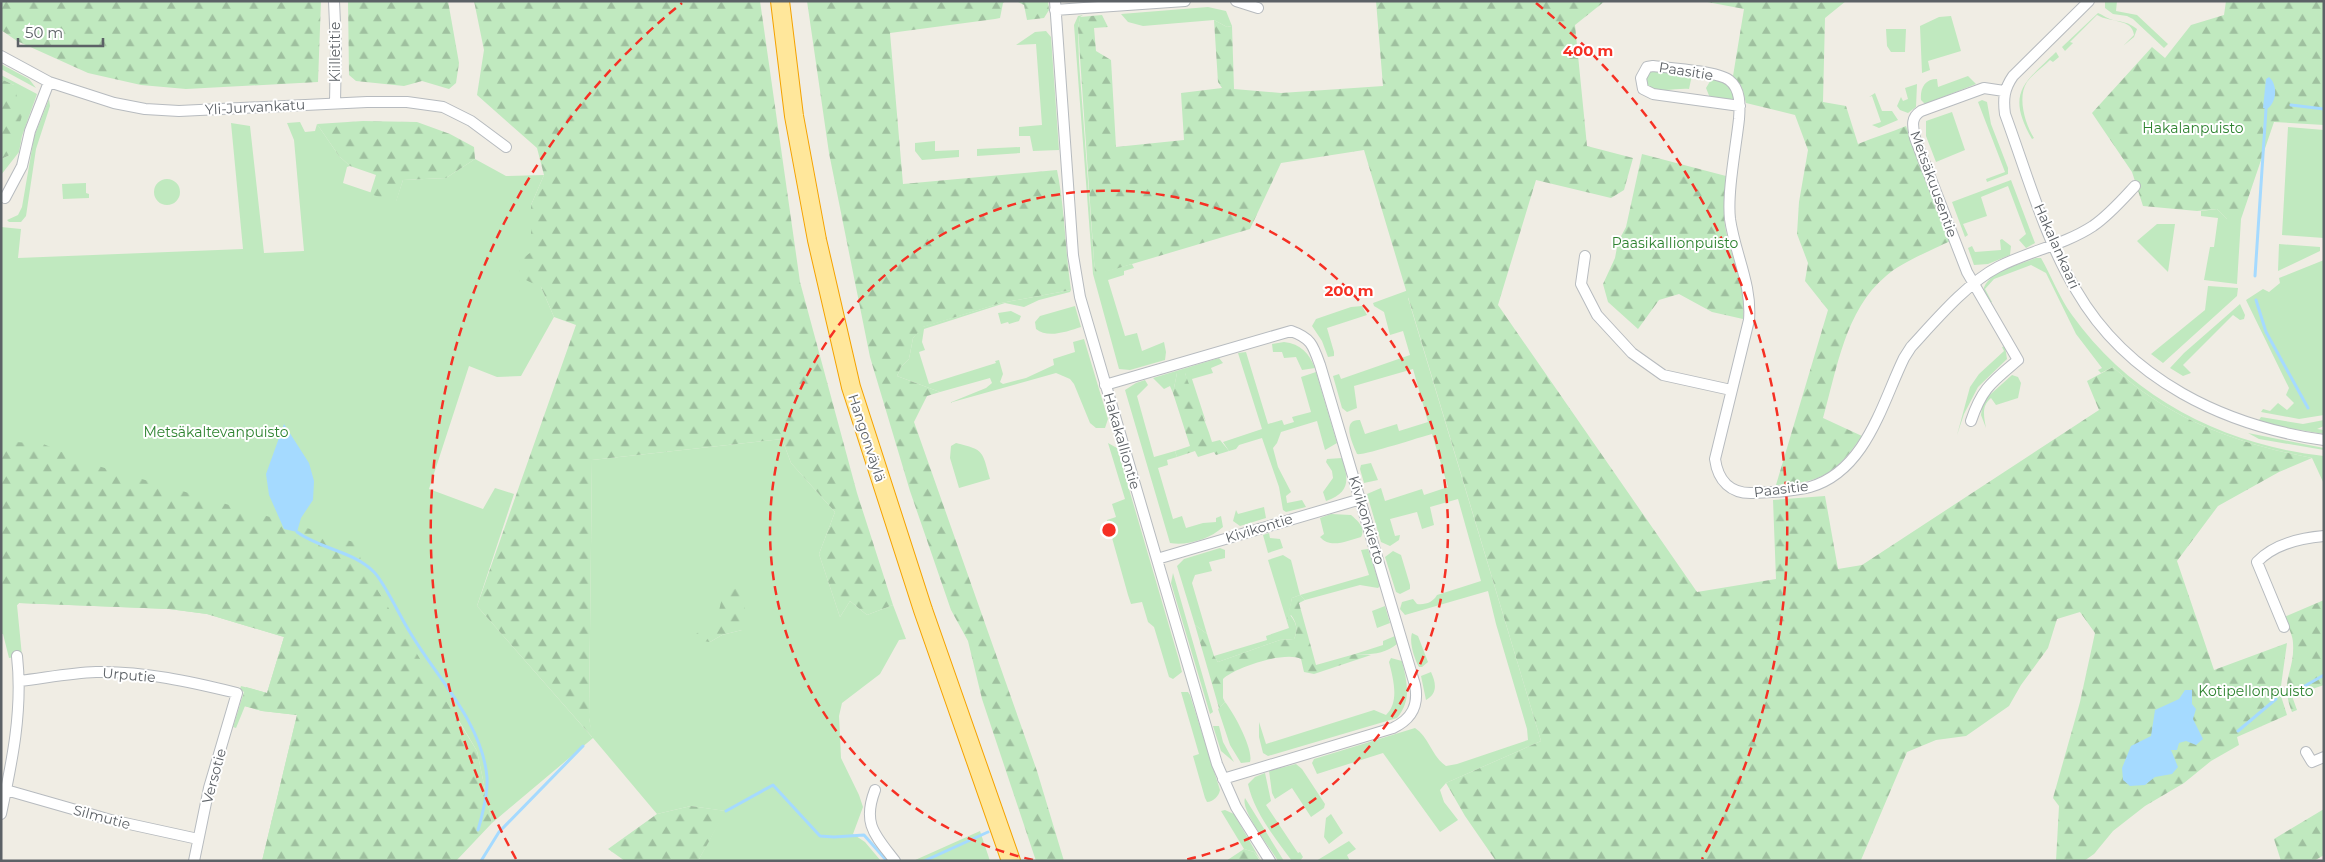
<svg xmlns="http://www.w3.org/2000/svg" width="2325" height="862" viewBox="0 0 2325 862" font-family="Montserrat,sans-serif">
  <style>
    .green { fill: #c0e9bf; fill-rule: evenodd }
    .forest { fill: url(#forest-firs) }
    .water { fill: #a5daff }
    .lines { fill: none; stroke-linecap: round; stroke-linejoin: round }
    .stream { stroke: #a5daff; stroke-width: 3 }
    .minor-casing { stroke: #b7bbbf; stroke-width: 12 }
    .trunk-casing { stroke: #f4a200; stroke-width: 20 }
    .minor { stroke: #fff; stroke-width: 10 }
    .trunk { stroke: #ffe79b; stroke-width: 18 }
    .ring { fill: none; stroke: #f63024; stroke-width: 2.5; stroke-dasharray: 9 6 }
    .labels { text-anchor: middle; stroke-width: 4; stroke-linejoin: round; paint-order: stroke }
    .street-label { font-size: 14px; fill: #5c6166; stroke: #fff }
    .park-label { font-size: 14px; fill: #2e8330; stroke: #fff }
    .centre { fill: #f63024; stroke: #fff; stroke-width: 2.5 }
    .ring-label { font-size: 15px; text-anchor: middle; font-weight: bold; fill: #f63024; stroke: #fff; stroke-width: 4; stroke-linejoin: round; paint-order: stroke }
  </style>
  <defs>
    <pattern id="forest-firs" width="22" height="20" patternUnits="userSpaceOnUse" patternTransform="scale(1.25)"><rect width="22" height="20" fill="#c0e9bf"/><path d="M5 1l3.5 6h-7zM16 11l3.5 6h-7z" fill="#9fc09f"/></pattern>
  </defs>
  <rect width="100%" height="100%" fill="#f0ede4"/>
  <path class="green" d="M2105,1h12l-1,10 21,4 31,29 -4,4 -31,-29 -6,-3 -14,-2 -8,-6z
    M1208,7l18,4 6,15 -5,1 -13,-7 -71,6 -15,-4 -7,-8z
    M2098,13c5,2 10,6 15,7 10,2 15,2 24,9l-3,8 -11,9 11,-11c-2,-17 -24,-12 -37,-20l-27,27 3,1 -8,8 -3,-4z
    M1083,15l-3,2 -2,11 1,34 16,212 37,-10 2,4 -10,3v4l-16,5 17,56 12,-3 5,18 22,-9 2,10 -1,8 -35,10 -11,-1 -26,-95 -19,-249 4,-9z
    M1951,16l10,35 -33,10 2,9 -8,3 -2,-47 19,-9z
    M1886,29h20l-1,23h-14l-4,-6z
    M1046,31l5,6 8,113 -26,1 -3,-15h-11v-9l23,-2 -6,-81 -20,1 19,-13z
    M2056,52l3,5 -6,5 -3,-2c-7,7 -17,14 -23,22 -10,15 -2,42 7,56l-2,1c-26,-46 -9,-55 24,-87z
    M1,64l28,15 7,9 -35,-19z
    M1653,70l39,5 -3,14c-14,-1 -25,4 -40,-2l-4,-5 2,-9z
    M1,75l36,19 -15,42 -3,16 -18,23v-16l9,-4 4,-70 -13,-6z
    M1968,76l8,8 -51,20 -4,-4c-1,-12 4,-21 16,-21l1,8z
    M1712,78c14,2 18,7 22,20l-2,2 -22,-2 -4,-10z
    M1917,84l-1,23 -8,6 -8,-3 -3,-4 4,-9 2,4 5,-2 -3,-11z
    M1875,93l7,18h10l6,9 -19,8 -7,-3 9,-3 -9,-26 -3,1z
    M49,99l1,7 -14,43 -10,67 -5,6h-12l-2,-2 11,-5 4,-8 12,-70z
    M1982,100l5,2 4,22 17,44v6l-21,8 -1,-3 19,-7 -27,-70z
    M1952,112l13,38 -29,12 -10,-26v-15z
    M300,122l5,10 10,-1 2,-7 22,32 11,10 -3,1 -4,16 53,18 7,-21 43,-2 29,-19 31,17 38,-1 -13,30v47l10,35 13,30 -33,59 -24,1 -28,-11 -40,123 54,20 12,-21 19,6 -37,112 115,131 -3,-19 3,-258 190,-21 9,24 44,49 -16,42 21,63 10,-16 17,14 26,-10 13,34 -7,1 -19,34 -38,29 -3,13 2,42 18,37 4,12 -10,27 12,8 16,19h-183l27,-50 -34,-5 -34,8 -64,-76 -101,85 -15,-72 -19,-32 -196,142 35,-146 -35,-4 -17,-5 -9,22 -3,-1 11,-35 -4,-3 1,-3 26,7 17,-56 -77,-23 -38,-5 -150,-6 -2,2 5,51 -13,2 -6,-24h-2v-407l20,2 -3,29 225,-9 -12,-126 19,3 14,127 40,-2 -10,-111 -7,-17zM715,628l27,2 -20,5 -12,7 -7,-13z
    M2288,127l36,3v108l-42,-3z
    M935,141v10l24,-1v7l-37,3 -7,-9v-8z
    M1020,147v6l-43,3v-7z
    M154 192a13 13 0 1 1 26 0a13 13 0 1 1-26 0Z
    M2011,180l24,63 -9,5 -7,-8 7,-6 -18,-48 -27,11 6,19 -24,8 5,11 -3,2 -13,-35z
    M86,183v10l3,1v4l-26,1 -1,-15z
    M2217,209l10,10h14l-4,65 -33,-4 6,-33h4l4,-29 -17,-2v-5z
    M2157,224h18l-7,48 -31,-31z
    M2002,239l9,7 -1,9 -22,9 -14,1 -6,-17 4,-2 3,6 26,-2 -1,-10z
    M2279,244l41,3v4l-42,20z
    M2036,258h5c11,19 18,39 31,57 59,83 152,130 252,141v28l-12,-26c-74,-14 -142,-38 -199,-91l-12,6 -3,-3 4,-2 -26,-34 -30,-61 -15,-8 -37,14 -9,10 7,13 -3,1 -6,-12c4,-20 37,-26 53,-33z
    M2324,260v155l-25,4 -38,-7 2,-3 7,2 8,-8 9,7 7,-7 -8,-8 3,-7 -43,-88 17,-11 6,3 11,-9 -1,-5z
    M1425,284l-17,14 133,443 -95,42 -6,7 4,12 14,18 -18,12 -57,-79 -66,21 -5,-11 2,-4 101,-31c14,9 17,29 31,38l11,-2 71,-24 -1,-11 -31,-105 -8,-33 -83,24 -5,-6 2,-7 11,-3 4,5c9,1 16,-2 20,-9l44,-14 -23,-82 -28,8 4,18 -12,4 -5,-17 -27,7 5,17 5,-1 -1,5 -9,6 -9,-4 -14,-48 14,-6 4,13 37,-12 2,6 24,-8 -16,-53c-12,3 -69,22 -75,20 -5,-11 -16,-35 3,-34l5,14 32,-10 2,7 29,-9 -15,-53 -59,17 3,22 -10,4 -5,-4 -9,-32 6,-2 2,5 69,-24 -7,-24 -13,4 -6,-23 -10,-6 -1,-3z
    M2208,286l30,2 -1,8 -74,67 -12,-9 54,-44z
    M1071,290l-1,2 -31,8 -15,7 -19,-4 -81,26 -2,13 3,8 -6,2 10,32 67,-21 -1,-2 4,-1 4,14 -3,8 3,2 23,-6 28,-13 -1,-6 22,-7 -2,-10 11,-3 24,80 -3,9h-9l-6,-5 -16,-39 -4,-5 -14,-6 -107,30 37,-15 6,-5 -2,-5 -50,14 -43,-16 4,-9 8,-8 4,-21 9,-11 79,-24z
    M2240,304l5,11 -1,4 -4,1 -7,-5 -50,50 8,8 -8,3 -13,-8 14,-15z
    M1075,306l6,21c-13,4 -33,12 -45,2l-1,-7 5,-6z
    M1362,306l5,9 -40,13 7,24v4l-6,1 -6,-16 -10,-15 4,-7 35,-12z
    M1011,311l10,5 -2,5 -10,3 -1,-2 -7,2 -3,-11z
    M1284,342c17,2 25,11 31,26l-13,2 -6,-13 -12,1 -2,-6h-9l-1,-8z
    M2005,346l2,13 -29,28 -14,27 -7,21 13,-48 9,-13 25,-23 -2,-4z
    M1246,352l22,72 14,-4 2,5 10,-3 -2,-5 19,-5 -10,-35 15,-5 21,71 -12,7 -8,-29 -36,11 -4,11 -4,5 5,19 13,25 -5,4 1,7 15,-3 4,7 -20,5 -3,-2 -4,-23 -17,-49 -23,7 -3,4 -7,2 -6,-9 39,-13 -24,-76z
    M1219,358l4,5 -12,5 2,5 -21,6 14,43 -14,-24 -7,-25h-8l-4,20 -3,-7 -6,3 -11,-11z
    M2012,375l6,2 3,6 -3,15 -22,7 -5,-7c-10,8 -7,19 -5,30l-5,-13 2,-14z
    M1145,380l3,5 -11,11 17,61 21,-6 2,6 -10,3 1,5 -10,3 15,51 9,-3 4,12 17,-5 13,-1v-4l5,-2 2,11c-13,12 -36,19 -53,16l-45,-153 11,-7z
    M2261,417l42,7 21,-4v6l-7,3 7,1v4l-42,-7 -21,-6 -2,-1z
    M2248,433l76,15v2l-65,-11z
    M956,443c29,7 26,8 34,36l-31,9 -9,-30 1,-12z
    M1108,443l9,5 62,212 3,12 -9,7 -4,-2 -15,-50 -6,-5 -6,-20 -11,2 -3,-9 -21,-75 9,-3 -4,-13 13,-5z
    M1342,458c7,22 8,35 -16,43l-3,-9 10,-14 -1,-7 -6,-9 1,-3z
    M1371,463l7,17 -14,3 -4,-14 1,-4z
    M1264,507l2,11 -26,8 -7,-5 3,-11 2,4z
    M1331,514l20,1c7,6 15,13 10,22 -14,4 -31,12 -41,0l4,-3 -4,-16z
    M1269,533l1,5 10,1 3,9 -15,5 -5,-18z
    M1220,548l5,2v8l-16,4 3,9 -17,4 -3,8 15,51 -12,-9 -18,-59 7,-7z
    M1368,549l12,37 -2,2 -18,-3 -55,15 -5,-5 -8,3 -4,20 2,-3c7,8 8,15 4,24l-14,1 -62,22 -4,-6 53,-16 -1,-4 23,-8 -21,-68 15,-5 8,5 9,35 69,-20 -8,-25z
    M1393,551l8,4 9,30v4l-10,5 -4,-2 -11,-35z
    M1173,573l40,139 -3,2 -39,-131z
    M1385,606l5,17 -13,5 -5,-17z
    M1412,633l6,3 10,26 -6,5h-3c-5,-9 -10,-25 -7,-34z
    M1395,636l2,8c-12,10 -27,11 -42,10l28,-9v-4z
    M1391,658l11,3c5,21 10,39 -5,57l-129,38 -5,-3 -4,-16v-15l7,22 108,-34 12,5c14,-13 7,-37 3,-53z
    M1431,672c5,11 7,21 -5,28l-5,-24z
    M1181,692h7l2,3 30,95c-1,6 -7,12 -13,12l-2,-4 -12,-42 6,-2z
    M1225,702c9,11 29,48 25,60l-9,1 -11,-18 -12,-36z
    M1213,726h6l4,16 11,20 -13,-11z
    M1296,764l6,5 23,35 -1,4 -13,9 -19,-29 -17,11 -3,-6 -3,-22z
    M1265,773l6,28 -5,4 32,48 2,-1 3,5 -3,4h-8c-17,-23 -38,-49 -44,-77l7,-7z
    M1245,798l39,63h-6c-7,-12 -38,-51 -33,-63z
    M1225,810l9,4 27,47 -7,-9 -10,-3 -23,-38z
    M1331,814l12,19 -14,11 -5,-7 2,-19z
    M980,831l10,30h-77z
    M1349,841l7,8 -9,6 3,6h-34z"/>
  <path class="forest" d="M1,1h320l-3,81 -132,7 -45,-4 -53,-12 -71,-32 -16,-11z
    M348,1h100l11,62 -3,20 -7,6 -27,-8 -18,5 -48,-5 -7,-6z
    M474,1h286l40,281 57,211 36,112 -26,10 -17,-14 -10,16 -21,-63 16,-42 -44,-49 -9,-24 -190,21 -3,258 4,20 -116,-132 99,-281 -22,-8 -13,-30 -22,-10 2,-17 10,-8v-47l13,-30 -7,-27 -60,-53 7,-45z
    M807,1h199l-3,2 -3,15 -5,1 -105,14 13,151 154,-14c8,39 8,80 14,120l-70,13 -78,24 -10,11 -4,21 -8,8 -4,9 43,16 -13,4 -13,26 123,349 27,90h-28l-54,-162 -14,-58 -17,-31 -41,-119 -40,-134 -41,-204z
    M1016,1h32l1,9 -5,8 -17,2 -3,-15z
    M1376,1h229l-30,24 12,121 46,12 -9,32 -13,8 -75,-18 -38,125 199,287 79,-13 -3,-79 52,-4 13,73 24,-4 237,-155 -12,-29 26,-14c57,53 125,77 199,91l-33,14 -61,34 -41,55 37,109 73,-27 -7,50 7,22 -50,22 2,8 -28,16 -27,22 -39,23 -32,25 -19,23 -10,7h-28l3,-55 -6,-8 27,-96 15,-69 -15,-21 -23,7 -9,29 -27,37 -12,21 -43,30 -30,4 -29,12 -46,108 -365,1 -31,-45 -19,-33 95,-42 -177,-591 -83,13 -31,66 -155,46 -17,-247 2,-11 22,-2 6,12 -14,1 2,23 15,9 5,87 68,-7 -3,-47 41,-5 -4,-6 -4,-62 13,7 5,-1 2,63 47,4 102,-7z
    M1702,1h144l-21,17 -2,84 23,4 12,38c16,-7 32,-11 48,-18l44,115c-18,9 -50,22 -64,35 -41,34 -49,93 -63,142l39,18c-27,38 -39,46 -86,49l52,-175 -23,-29 3,-18 -11,-29 2,-32 9,-52 -13,-35 -49,-12 -4,-15 -9,-12 11,-67z
    M2226,1h98v124l-50,-3 -33,97h-14l-10,-10 -20,2 -54,-5 -11,-34 -40,-59 60,-66 13,11 26,-33 33,-10z
    M1,79l13,6 8,31 -12,39 -9,4z
    M363,121l54,1 33,12 24,13 1,12 -29,19 -43,2 -7,22 -26,-8 6,-19 -26,-9 -11,-10 -22,-32z
    M1642,154l84,22c-1,19 -4,37 0,55 6,29 21,58 17,88l-31,-7 -33,-18 -20,6 -21,29 -30,-27 -5,-18 12,-26 3,-16 8,-15z
    M1177,373h8c8,25 20,44 27,69l8,-2 9,11 -13,4 -2,-3 -16,5 -3,-6 -18,6 -2,-6 15,-5 -17,-53z
    M11,442l30,1 47,20 269,80 5,22 115,186 15,72 -36,38h-194l35,-146 -35,-4 -22,-6 6,-18 21,6 17,-56 -77,-23 -38,-5 -150,-6 -2,2 -16,-23v-135z
    M736,586l11,5 -5,39 -20,5 -12,7 -15,-2 -1,-4 9,-8h12l9,-39z
    M1300,595l5,5 -6,3 17,62 39,-11 16,1 -57,19 -10,-2 -3,-13c-16,-8 -65,8 -78,20v19l2,4 -6,6 -24,-83 12,9 7,22 4,6 62,-22 14,-1c4,-9 3,-16 -3,-24l-4,4 5,-21z
    M2324,600v85l-32,11 5,14 -5,2c-13,-33 3,-39 1,-69 0,-8 -6,-18 -9,-26z
    M691,806l35,5 -28,50h-73l-17,-12 49,-35z
    M2324,809v46l-10,6h-33l-7,-22z
    M1244,849l10,3 6,9h-34z"/>
  <path class="water" d="M2269,77c9,8 8,25 -2,32l-4,-1 3,-29z
    M284,424l25,39 5,18 -1,19 -12,18 -4,14 -13,-3 -15,-34 -3,-21z
    M2185,690h7v14l4,5 -3,10 10,20 -7,6 -10,-4 -7,2 -2,7h-6l7,17 -6,7 -17,3 -10,8 -15,1 -7,-6 -1,-12 9,-22 20,-10 4,-26 24,-11z"/>
  <g class="lines">
    <path class="stream" d="M2291,105l33,4
      M2255,276l11,-167
      M2256,300l10,32 42,76
      M297,532c23,17 56,19 77,40 11,11 27,47 37,62 27,45 71,89 76,143 1,17 -4,36 -9,53
      M2296,691l28,-16
      M2238,731l38,-32
      M726,811l47,-26 47,51 14,1 30,-2 23,26
      M481,861l18,-29 84,-86
      M924,861l64,-29"/>
    <defs>
      <path id="minor" d="M334,1l2,46 -1,56
        M1055,1l18,254 7,42 137,467 19,43 34,54
        M1236,1l22,7
        M2089,1l-76,75c-9,13 -10,23 -8,38 21,57 40,125 71,176 52,90 149,136 248,150
        M1055,10l130,-9
        M1,56l48,26 65,21 31,6 34,2 188,-9h40l36,5 28,14 35,26
        M1740,106l-87,-12 -10,-5 -2,-11 6,-11 6,-1c17,2 63,5 76,14 12,9 11,26 10,39 -3,28 -12,74 -9,100 5,35 22,65 19,101l-34,139c3,22 16,35 38,34 19,-1 39,-1 57,-6 56,-16 72,-84 94,-129l7,-11c24,-26 56,-64 87,-80 31,-16 66,-22 95,-41 16,-11 29,-26 42,-40
        M5,198l17,-32 8,-35 19,-49
        M1585,256l-4,28 16,31 35,38 31,22 68,15
        M1105,385l186,-54c20,7 22,14 29,34l95,320c4,20 -3,34 -22,43l-170,51
        M1971,421c11,-33 21,-39 47,-61l-51,-88 -52,-134c-2,-11 -5,-20 6,-27l63,-23 20,3
        M1157,559l204,-60
        M2284,627l-27,-65c17,-18 43,-24 67,-26
        M19,681c26,-3 51,-8 77,-9 48,-1 95,10 141,21l-28,95 -15,73
        M2306,752l6,10 12,-5
        M6,790l105,30 87,19
        M875,790c-13,34 0,45 20,71
        M1,814c11,-52 22,-104 16,-158"/>
      <path id="trunk" d="M780,1l14,115 23,124 34,147 72,223 88,251"/>
    </defs>
    <use href="#minor" class="minor-casing"/>
    <use href="#trunk" class="trunk-casing"/>
    <use href="#minor" class="minor"/>
    <use href="#trunk" class="trunk"/>
  </g>
  <g class="ring">
    <path d="M1033 860A339 339 0 1 1 1185 860"/>
    <path d="M516 859A678 678 0 0 1 682 3M1536 3A678 678 0 0 1 1702 859"/>
  </g>
  <g class="labels">
    <g class="street-label">
      <text transform="translate(335 52) rotate(-90)" y="5">Kiilletitie</text>
      <text transform="translate(1686 71) rotate(9)" y="5">Paasitie</text>
      <text transform="translate(255 107) rotate(-3)" y="5">Yli-Jurvankatu</text>
      <text transform="translate(1934 184) rotate(70)" y="5">Metsäkuusentie</text>
      <text transform="translate(2057 246) rotate(66)" y="5">Hakalankaari</text>
      <text transform="translate(867 438) rotate(72)" y="5">Hangonväylä</text>
      <text transform="translate(1122 441) rotate(74)" y="5">Hakakalliontie</text>
      <text transform="translate(1781 489) rotate(-7)" y="5">Paasitie</text>
      <text transform="translate(1367 520) rotate(73)" y="5">Kivikonkierto</text>
      <text transform="translate(1259 528) rotate(-17)" y="5">Kivikontie</text>
      <text transform="translate(129 675) rotate(5)" y="5">Urputie</text>
      <text transform="translate(214 776) rotate(-75)" y="5">Versotie</text>
      <text transform="translate(102 817) rotate(15)" y="5">Silmutie</text>
    </g>
    <g class="park-label">
      <text x="2193" y="133">Hakalanpuisto</text>
      <text x="1675" y="248">Paasikallionpuisto</text>
      <text x="216" y="437">Metsäkaltevanpuisto</text>
      <text x="2256" y="696">Kotipellonpuisto</text>
    </g>
  </g>
  <circle cx="1109" cy="530" r="8" class="centre"/>
  <g class="ring-label">
    <text x="1588" y="56">400 m</text>
    <text x="1349" y="296">200 m</text>
  </g>
  <rect width="2325" height="862" fill="none" stroke="#5c6166" stroke-width="5"/>
  <path d="M18 38v8h85v-8" fill="none" stroke="#5c6166" stroke-width="2.5"/>
  <text x="25" y="38" font-size="15" fill="#5c6166" stroke="#ffffff" stroke-width="4" paint-order="stroke">50 m</text>
</svg>
